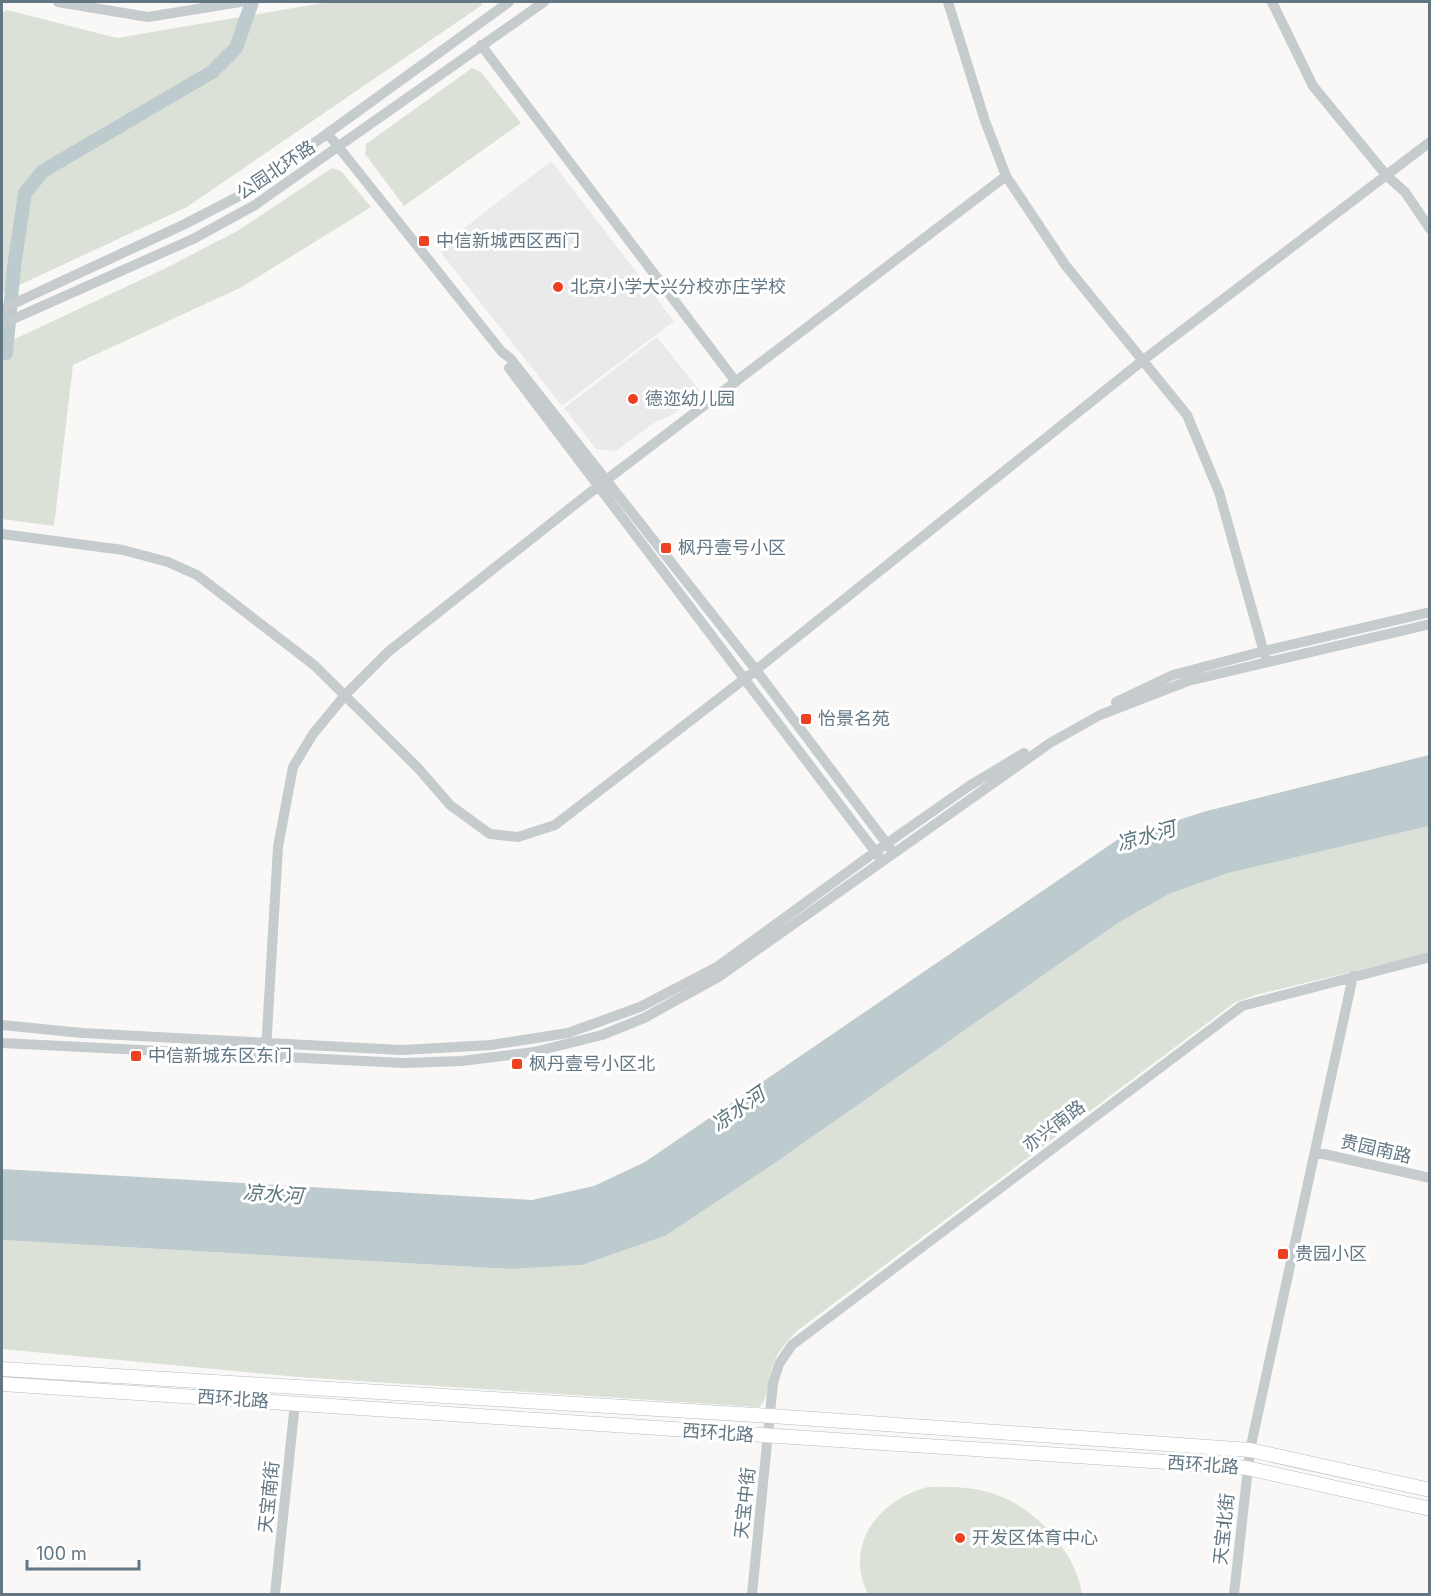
<svg xmlns="http://www.w3.org/2000/svg" width="1431" height="1596" viewBox="0 0 1431 1596" font-family="Inter,'Noto Sans SC',sans-serif">
  <style>
    .built { fill: #e9eae9 }
    .green { fill: #dbe1d7 }
    .water { fill: #bdcace }
    .lines { fill: none; stroke-linecap: round; stroke-linejoin: round }
    .river { stroke: #bdcace; stroke-width: 14 }
    .major-casing { stroke: #b7bcc0; stroke-width: 15 }
    .minor { stroke: #c6cbce; stroke-width: 10 }
    .major { stroke: #fff; stroke-width: 14 }
    .poi-dot { fill: #ed4121; stroke: #fff; stroke-width: 2 }
    .labels { text-anchor: middle; stroke-width: 6; stroke-linejoin: round; paint-order: stroke }
    .street-label { font-size: 18px; fill: #627783; stroke: #fff }
    .poi-label { font-size: 18px; fill: #627783; stroke: #fff; text-anchor: start }
    .water-label { font-size: 20px; font-style: italic; fill: #5d767d; stroke: #fff }
  </style>
  <rect width="100%" height="100%" fill="#f9f8f6"/>
  <path class="built" d="M551,161l123,160 -112,85 -120,-152 -1,-8z
    M657,337l43,54 -28,24 -15,6 -41,30 -20,-2 -32,-41z"/>
  <path class="green" d="M328,2h153l1,3 -295,202 -185,86v-280l5,-3 110,28z
    M472,68l9,4 40,51 -117,83 -39,-52 1,-10z
    M332,168l9,3 30,36 -129,80 -169,78 -19,161 -52,-7v-174l164,-77 73,-38z
    M1429,826v127l-174,42 -21,8 -437,328c-9,9 -18,19 -23,31 -7,13 -4,36 -15,45l-461,-30 -296,-28v-109l508,29 72,-4 83,-29 107,-71 346,-242 51,-29 59,-21z
    M928,1487c24,-1 47,0 69,8 40,14 79,58 85,99h-214c-25,-50 12,-95 60,-107z"/>
  <path class="water" d="M1429,755v71l-201,47 -59,21 -51,29 -346,242 -107,71 -83,29 -72,4 -508,-29v-71l530,31 62,-14 51,-24 472,-322 86,-28z"/>
  <g class="lines">
    <path class="river" d="M6,353l8,-86 11,-74 18,-22 169,-99 24,-24 16,-46"/>
    <defs>
      <path id="major" d="M2,1369l770,47 478,34 180,40
        M2,1384l1224,82 21,2 183,41"/>
    </defs>
    <use href="#major" class="major-casing"/>
    <path class="minor" d="M58,2l90,15 92,-15
      M948,2l37,119 21,55 60,90 121,149 32,77 46,164
      M1272,2l41,84 74,90 18,16 25,37
      M481,45l255,337
      M328,134l174,218 8,6 246,312 134,178
      M2,309l183,-85 60,-31 264,-191
      M2,324l191,-85 62,-34 289,-203
      M509,368l371,490
      M2,534l121,16 45,12 29,13 117,90 104,103 32,37 40,29 28,3 37,-12 201,-155 386,-309 288,-219
      M1116,702l57,-27 91,-24 166,-39
      M2,1025l80,8 320,17 89,-5 77,-12 72,-26 77,-40 169,-123 83,-58 55,-33
      M2,1043l401,20 59,-2 72,-9 68,-17 42,-17 76,-42 330,-233 50,-28 88,-34 242,-57
      M266,1050l12,-203 15,-80 20,-33 33,-40 42,-42 209,-165 409,-311
      M1315,1152l115,26
      M275,1594l20,-191
      M752,1594l21,-211 6,-19 13,-19 450,-339 188,-49
      M1234,1594l16,-144 103,-474"/>
    <use href="#major" class="major"/>
  </g>
  <g class="poi-dot">
    <rect x="418" y="235" width="12" height="12" rx="3"/>
    <circle cx="558" cy="287" r="6"/>
    <circle cx="633" cy="399" r="6"/>
    <rect x="660" y="542" width="12" height="12" rx="3"/>
    <rect x="800" y="713" width="12" height="12" rx="3"/>
    <rect x="130" y="1050" width="12" height="12" rx="3"/>
    <rect x="511" y="1058" width="12" height="12" rx="3"/>
    <rect x="1277" y="1248" width="12" height="12" rx="3"/>
    <circle cx="960" cy="1538" r="6"/>
  </g>
  <g class="labels">
    <g class="street-label">
      <text transform="translate(276 170) rotate(-34)" y="6">公园北环路</text>
      <text transform="translate(1054 1126) rotate(-37)" y="6">亦兴南路</text>
      <text transform="translate(1376 1149) rotate(13)" y="6">贵园南路</text>
      <text transform="translate(233 1399) rotate(4)" y="6">西环北路</text>
      <text transform="translate(718 1433) rotate(4)" y="6">西环北路</text>
      <text transform="translate(1203 1465) rotate(4)" y="6">西环北路</text>
      <text transform="translate(269 1497) rotate(-84)" y="6">天宝南街</text>
      <text transform="translate(745 1503) rotate(-84)" y="6">天宝中街</text>
      <text transform="translate(1224 1529) rotate(-84)" y="6">天宝北街</text>
    </g>
    <g class="poi-label">
      <text x="436" y="247">中信新城西区西门</text>
      <text x="570" y="293">北京小学大兴分校亦庄学校</text>
      <text x="645" y="405">德迩幼儿园</text>
      <text x="678" y="554">枫丹壹号小区</text>
      <text x="818" y="725">怡景名苑</text>
      <text x="148" y="1062">中信新城东区东门</text>
      <text x="529" y="1070">枫丹壹号小区北</text>
      <text x="1295" y="1260">贵园小区</text>
      <text x="972" y="1544">开发区体育中心</text>
    </g>
    <g class="water-label">
      <text transform="translate(1146 836) rotate(-16)" y="7">凉水河</text>
      <text transform="translate(738 1109) rotate(-35)" y="7">凉水河</text>
      <text transform="translate(273 1194) rotate(4)" y="7">凉水河</text>
    </g>
  </g>
  <rect width="1431" height="1596" fill="none" stroke="#627783" stroke-width="6"/>
  <path d="M27 1560v9h112v-9" fill="none" stroke="#627783" stroke-width="3"/>
  <text x="36" y="1560" font-size="18" fill="#627783" stroke="#ffffff" stroke-width="4.5" paint-order="stroke">100 m</text>
</svg>
